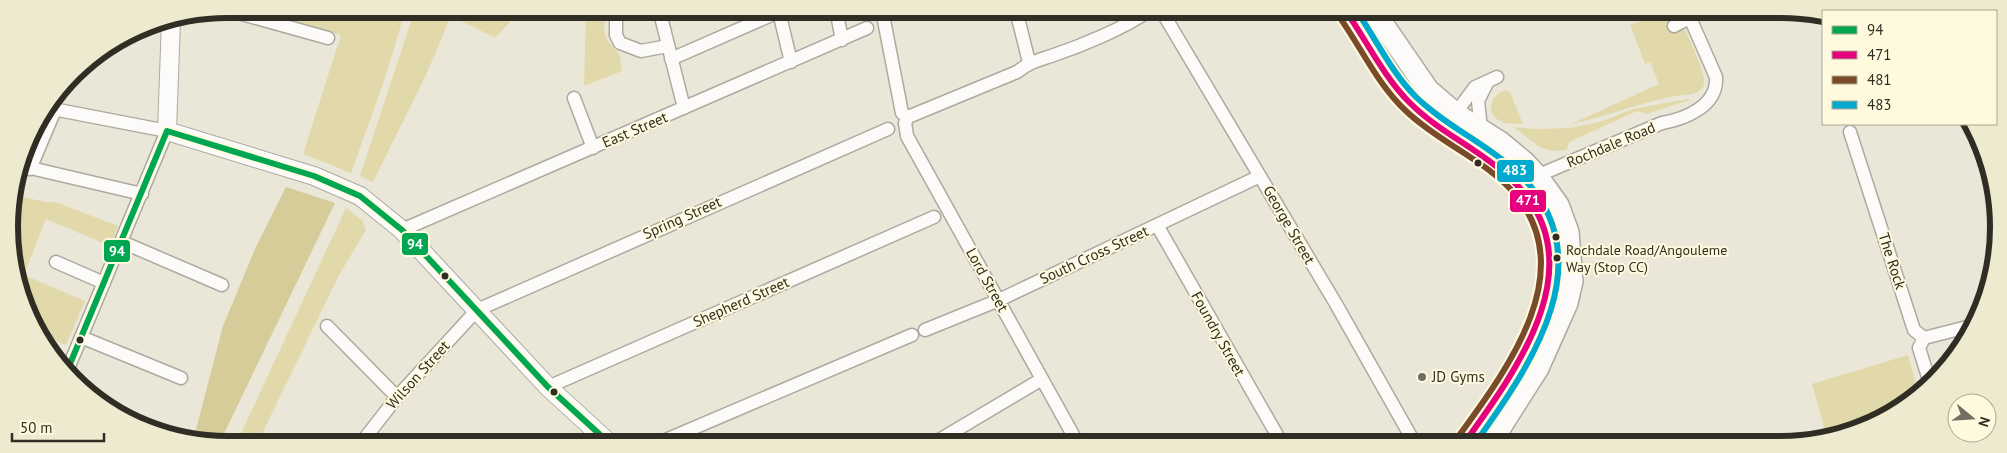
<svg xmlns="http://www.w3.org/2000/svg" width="2007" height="453" viewBox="0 0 2007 453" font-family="'PT Sans',sans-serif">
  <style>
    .green { fill: #e1d9a9 }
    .forest { fill: #d5cc99 }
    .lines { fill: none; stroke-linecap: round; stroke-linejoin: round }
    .minor-casing { stroke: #acaa9f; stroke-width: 15 }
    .secondary-casing { stroke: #acaa9f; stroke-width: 20 }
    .trunk-casing { stroke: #acaa9f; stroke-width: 24 }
    .minor { stroke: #fcfbf9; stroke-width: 12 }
    .secondary { stroke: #fcfbf9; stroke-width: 18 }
    .trunk { stroke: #fcfbf9; stroke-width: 21 }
    .bus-1-casing { stroke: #fffade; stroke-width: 10 }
    .bus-2-casing { stroke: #fffade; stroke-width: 10 }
    .bus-3-casing { stroke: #fffade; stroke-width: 10 }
    .bus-4-casing { stroke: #fffade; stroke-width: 10 }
    .bus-1 { stroke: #00a651; stroke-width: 6 }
    .bus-2 { stroke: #e5007d; stroke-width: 6 }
    .bus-3 { stroke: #7a4b2a; stroke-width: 6 }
    .bus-4 { stroke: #00a9ce; stroke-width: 6 }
    .bus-dot { fill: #302e24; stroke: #fffade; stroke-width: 2 }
    .poi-dot { fill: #716f63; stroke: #fffade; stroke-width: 2 }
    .labels { text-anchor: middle; stroke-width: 4; stroke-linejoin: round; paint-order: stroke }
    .bus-label { font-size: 14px; fill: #302e24; stroke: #fffade; text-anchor: start }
    .street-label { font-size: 15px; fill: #302e24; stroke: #fffade }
    .poi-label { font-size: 15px; fill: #302e24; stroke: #fffade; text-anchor: start }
    .rim { fill: none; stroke: #302e24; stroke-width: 6 }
    .line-badge { stroke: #fffade; stroke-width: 2 }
    .badge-label { font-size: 14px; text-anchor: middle; font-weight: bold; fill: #fff }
  </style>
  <rect width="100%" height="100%" fill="#eae7d8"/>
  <path class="green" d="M250,9h156l-24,78 -31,86 -48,-19 38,-119z
    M415,9h107l-27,29 -44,-22 -25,59 -53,107 -13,-6z
    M579,9h27l-2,20 2,9 14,17 2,16 -38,15 2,-76z
    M1669,13l7,6 -8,5 5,8 7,-4 6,3c4,11 21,44 18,54 -4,12 -23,9 -34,12 -34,7 -65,20 -99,27l88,-40 -9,-22 -5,2 -15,-39 27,-11z
    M1506,90l4,2 13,32c-6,0 -15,0 -21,-2 -17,-6 -13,-28 4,-32z
    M1687,99l3,1 -44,14 -9,-3 -68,31 -2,7c-24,8 -36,-10 -54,-22l21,2 36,-1 33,-7 30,-12z
    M14,196c13,0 30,8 42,6l62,24 -8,20 -64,-27 -22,56 61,26 -19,44 -24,-10 -26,-52 -7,-71z
    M346,208l16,12 4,10 -27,45 -81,167h-21z
    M1908,355l10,38 -41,29 -50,15 -15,-53z"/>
  <path class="forest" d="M286,187l49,16 -115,239 -27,-1 30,-115 32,-77z"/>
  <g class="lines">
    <defs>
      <path id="minor" d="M224,9l104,29
        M616,9v26l4,8 21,8 27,-5
        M659,9l25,99
        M836,9l6,31
        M882,10l20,103 6,4
        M1016,10l13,52
        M1161,10l175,294 78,138
        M779,12l12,50
        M1674,26l17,-9
        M671,59l114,-50
        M574,98l19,50
        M48,108l119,23 -100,240
        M908,117l-3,6 2,13 170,306
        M908,117l109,-45c13,-10 19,-11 34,-16 30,-10 74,-28 99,-46
        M1452,118l23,-31 22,-10
        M1481,129l-3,-28 10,-20
        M1850,132l64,198 10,8 -5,10 11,35
        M22,166l120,28
        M30,169l25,-59
        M1533,181l13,-9 116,-49c23,-4 56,-17 54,-46l-29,-66
        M1157,225l124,217
        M402,230l465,-202
        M122,242l100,43
        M56,262l48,21
        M327,326l70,71
        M925,330l74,-30 261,-124
        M81,337l100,41
        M1924,338l51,-13
        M548,387l386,-170
        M362,442l35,-45 80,-87 411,-181
        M661,442l251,-107
        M936,442l106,-63"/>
      <path id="secondary" d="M171,20l-4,111 147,45 46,20 42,34 146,157 60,55"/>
      <path id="trunk" d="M1345,10c23,30 38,66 65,93 34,34 79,51 111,85 74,78 -7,187 -56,254
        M1373,10l55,80 28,24 44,28 24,20 14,15 20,28 10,27 4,49 -5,22 -29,65 -47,74"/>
    </defs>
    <use href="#minor" class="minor-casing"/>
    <use href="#secondary" class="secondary-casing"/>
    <use href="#trunk" class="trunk-casing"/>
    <use href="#minor" class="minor"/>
    <use href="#secondary" class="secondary"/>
    <use href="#trunk" class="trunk"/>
    <defs>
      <path id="bus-1" d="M167,131l147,45 46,20 42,34 146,157 60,55
        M67,371l100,-240"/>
      <path id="bus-2" d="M1345,10c22,31 38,66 65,93 30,30 69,46 100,75 88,81 9,189 -45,264"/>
      <path id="bus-3" d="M1338,15c23,32 39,69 68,96 32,31 78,48 108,82 68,78 -8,178 -56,244"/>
      <path id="bus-4" d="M1356,10c20,29 35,62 60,87 30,29 69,46 100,74 91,84 16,193 -40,271"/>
    </defs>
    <use href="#bus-1" class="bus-1-casing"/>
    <use href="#bus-2" class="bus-2-casing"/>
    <use href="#bus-3" class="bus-3-casing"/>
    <use href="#bus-4" class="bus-4-casing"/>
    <use href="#bus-1" class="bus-1"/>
    <use href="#bus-2" class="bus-2"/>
    <use href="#bus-3" class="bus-3"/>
    <use href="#bus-4" class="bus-4"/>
  </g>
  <g class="bus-dot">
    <circle cx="1478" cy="163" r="4.5"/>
    <circle cx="1556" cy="237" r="4.5"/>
    <circle cx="1557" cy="258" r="4.5"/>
    <circle cx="445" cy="276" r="4.5"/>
    <circle cx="80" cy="340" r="4.5"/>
    <circle cx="554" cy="392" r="4.5"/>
  </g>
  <circle class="poi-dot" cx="1422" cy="377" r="5"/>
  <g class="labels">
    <g class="bus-label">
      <text x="1566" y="255">Rochdale Road/Angouleme<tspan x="1566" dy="17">Way (Stop CC)</tspan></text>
    </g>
    <g class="street-label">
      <text transform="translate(635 130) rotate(-23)" y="5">East Street</text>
      <text transform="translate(1611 145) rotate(-23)" y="5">Rochdale Road</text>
      <text transform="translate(682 218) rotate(-24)" y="5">Spring Street</text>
      <text transform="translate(1289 225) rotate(60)" y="5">George Street</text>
      <text transform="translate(1094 255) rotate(-25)" y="5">South Cross Street</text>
      <text transform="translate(1892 261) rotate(72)" y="5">The Rock</text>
      <text transform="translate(987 280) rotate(61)" y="5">Lord Street</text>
      <text transform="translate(741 302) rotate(-24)" y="5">Shepherd Street</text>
      <text transform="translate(1218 334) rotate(61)" y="5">Foundry Street</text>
      <text transform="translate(418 375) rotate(-48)" y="5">Wilson Street</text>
    </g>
    <g class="poi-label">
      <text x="1432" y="382">JD Gyms</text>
    </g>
  </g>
  <path d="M0 0H2007V453H0ZM227 18H1781A209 209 0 0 1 1990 227V227A209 209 0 0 1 1781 436H227A209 209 0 0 1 18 227V227A209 209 0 0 1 227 18Z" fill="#eeeacf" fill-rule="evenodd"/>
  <path class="rim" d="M227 18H1781A209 209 0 0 1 1990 227V227A209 209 0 0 1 1781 436H227A209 209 0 0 1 18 227V227A209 209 0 0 1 227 18Z"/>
  <g class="line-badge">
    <rect x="1496" y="159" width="39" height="24" rx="5" fill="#00a9ce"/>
    <rect x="1509" y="189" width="38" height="24" rx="5" fill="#e5007d"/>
    <rect x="401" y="232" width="28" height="24" rx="5" fill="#00a651"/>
    <rect x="103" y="239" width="28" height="24" rx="5" fill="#00a651"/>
  </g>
  <g class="badge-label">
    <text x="1515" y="175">483</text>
    <text x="1528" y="205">471</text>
    <text x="415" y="249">94</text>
    <text x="117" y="256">94</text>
  </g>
  <rect x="1822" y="10" width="175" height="115" fill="#fffade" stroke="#aca894"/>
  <rect x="1832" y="26" width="25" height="8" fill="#00a651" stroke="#aca894"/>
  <text x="1867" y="35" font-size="15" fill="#302e24">94</text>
  <rect x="1832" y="51" width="25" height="8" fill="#e5007d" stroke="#aca894"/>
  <text x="1867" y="60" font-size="15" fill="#302e24">471</text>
  <rect x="1832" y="76" width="25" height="8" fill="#7a4b2a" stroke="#aca894"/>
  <text x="1867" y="85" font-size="15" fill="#302e24">481</text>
  <rect x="1832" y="101" width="25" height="8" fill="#00a9ce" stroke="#aca894"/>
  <text x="1867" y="110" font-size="15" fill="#302e24">483</text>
  <g transform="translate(1972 418) rotate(108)"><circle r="24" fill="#fffade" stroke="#aca894"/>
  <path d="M0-4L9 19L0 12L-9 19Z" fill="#716f63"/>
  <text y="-8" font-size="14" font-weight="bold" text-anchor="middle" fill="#302e24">N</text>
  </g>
  <path d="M12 433v8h92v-8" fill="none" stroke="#302e24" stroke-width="2.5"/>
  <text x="20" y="433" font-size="15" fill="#302e24" stroke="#fffade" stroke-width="4" paint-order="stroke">50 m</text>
</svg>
